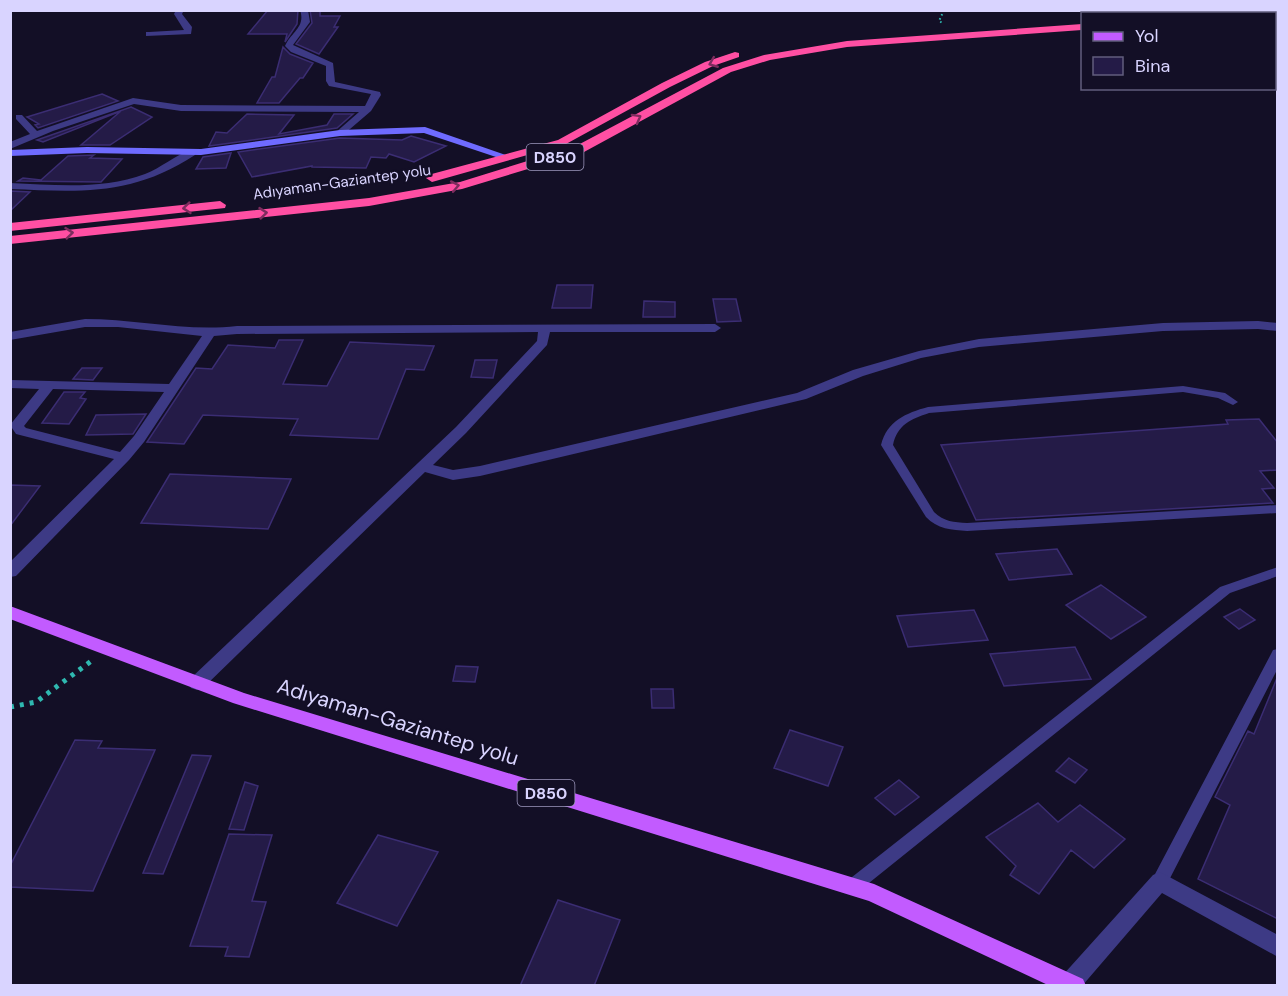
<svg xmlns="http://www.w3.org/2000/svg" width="1288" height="996" viewBox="0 0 1288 996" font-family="'DM Sans',sans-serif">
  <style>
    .building { fill: #241b47; stroke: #3b2d73; stroke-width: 1.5 }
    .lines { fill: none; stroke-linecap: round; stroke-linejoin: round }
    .path-far1 { stroke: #2fb8b0; stroke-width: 2; stroke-dasharray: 1.5 3; stroke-linecap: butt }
    .path { stroke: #2fb8b0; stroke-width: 5; stroke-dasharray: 4 6; stroke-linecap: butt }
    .lane { fill: #3d3a85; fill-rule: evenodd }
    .street { fill: #3d3a85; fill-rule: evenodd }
    .secondary { fill: #6f6bff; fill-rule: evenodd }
    .primary { fill: #c25bff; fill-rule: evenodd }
    .highway { fill: #ff4fa3; fill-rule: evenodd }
    .oneway { stroke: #7d2c5e }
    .labels { text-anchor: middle; stroke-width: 4.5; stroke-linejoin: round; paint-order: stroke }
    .far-street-label { font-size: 15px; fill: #d9d4ff; stroke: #130f26 }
    .shield { fill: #130f26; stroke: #9e99be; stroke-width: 1.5 }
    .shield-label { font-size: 16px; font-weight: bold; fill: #d9d4ff }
    .near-street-label { font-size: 21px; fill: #d9d4ff; stroke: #130f26 }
  </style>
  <rect width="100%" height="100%" fill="#130f26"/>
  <path class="building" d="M268,10h30l-1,14 -12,18 2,-8h-39z
    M310,10h10v6h20l-6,11h4l-19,27 -23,-10 16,-21z
    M283,47l7,7 23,9 -10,15h-3l-21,25h-22l15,-26h3z
    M102,94l16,7 -80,27 -3,-3 4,-1 -12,-7z
    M131,107l21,10 -42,28h-29l40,-34 -78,31 -6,-2z
    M247,114l47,1 -15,19 48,-9 7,-11h19l-16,14 -128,18 7,-14 11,1z
    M411,136l35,10 -32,16 -25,-8 -3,4 -15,-1 -5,11 -54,-1v-1l-60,11 -14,-25 102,-14 62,2z
    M231,153l-5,15 -30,1 7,-12z
    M94,155l-4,3 32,1 -21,23 -83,-1 5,-3 18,2 27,-24z
    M10,191l20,1 -20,19z
    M557,285h36l-2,23h-39z
    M713,299h23l5,22 -24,1z
    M644,301l31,1v15h-32z
    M279,340h24l-20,44 44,2 23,-44 84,4 -10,24 -18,-1 -28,70 -88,-4 8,-16 -95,-4 -19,29 -37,-2 49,-74 16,1 16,-24 47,3z
    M475,360h22l-4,18 -22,-1z
    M82,368h20l-9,12 -20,-1z
    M64,392h21l-5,6 6,1 -17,25 -27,-1z
    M146,414l-13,20 -47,1 10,-20z
    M1259,419l19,24v27l-18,1 14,17 -12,1 11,14 -297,17 -35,-75 287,-21 -2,-4z
    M170,474l121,5 -23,50 -127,-6z
    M10,485l30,1 -30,40z
    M1057,549l15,25 -63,6 -13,-26z
    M1101,585l45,32 -35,22 -45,-34z
    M1240,609l15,11 -16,9 -15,-12z
    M974,610l14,30 -80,7 -11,-31z
    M1075,647l16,32 -87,7 -14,-32z
    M456,666l22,1 -3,15 -22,-1z
    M1277,678h1v241l-80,-40 32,-74 -15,-8 33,-66 6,3z
    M651,689h22l1,19h-22z
    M790,730l53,17 -15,39 -54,-18z
    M75,740l27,1 -4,7 57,2 -62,141 -83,-4v-21z
    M192,755l19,1 -48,118 -20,-1z
    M1069,758l18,12 -12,13 -19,-12z
    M899,780l20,17 -24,18 -20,-17z
    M245,782l13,4 -14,44 -15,-1z
    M1038,803l20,19 22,-17 45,34 -31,29 -23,-18 -32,44 -29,-19 6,-9 -30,-29z
    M229,834l43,1 -20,66 14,1 -17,55 -24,-1 3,-9 -38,-1z
    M378,835l60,17 -41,74 -60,-23z
    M558,900l62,20 -26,66h-74z"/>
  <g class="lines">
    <path class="path-far1" d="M944,10l-5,11 5,3"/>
    <path class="path" d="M10,707l26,-5 58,-43"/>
    <path class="lane" d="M1183,386l42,7 13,9 -5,3 -15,-7 -35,-6 -254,21c-18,6 -32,12 -36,32l41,67c10,10 20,10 33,11l311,-18v8l-311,18c-15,-1 -30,-2 -41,-14l-45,-72c6,-24 25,-32 47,-38z
      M1278,567v9l-48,17 -371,298 -6,2 -6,-2 -2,-5 2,-5 373,-294z
      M1278,649v19l-112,218 -6,2 -6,-2 -2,-5 2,-5 117,-222 2,-4z"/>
    <path class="street" d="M176,10h8l-2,4 10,13 -1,7 -45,2v-4h3l35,-2 -10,-16z
      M300,10h8l2,12 -17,23 40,18 2,19 45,10 1,3 -10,16 -28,24 -8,-2 24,-21 -178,-1 -47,-7 -81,27 -43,18v-7l20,-8 -14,-15v-4h6l15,16 96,-33 48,7 184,1 6,-12 -42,-8 -3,-5v-15l-35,-14 -6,-6c6,-14 21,-19 15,-36z
      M191,150l5,3 -1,2c-63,41 -113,37 -185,34v-6c45,2 93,7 135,-9 16,-6 30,-19 46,-24z
      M85,319c51,0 102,13 152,7l478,-2 6,4 -6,4h-165l-3,13 -81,88 -33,32 20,5 27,-4 317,-73 56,-23 66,-19 60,-12 184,-16 95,-2 20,2v8l-20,-2 -95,2 -184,16 -58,11 -58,18 -57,23 -326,77 -27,4 -28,-8 -222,216 -6,2 -6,-2 -3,-5 3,-5 265,-251 81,-86 1,-9 -301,2 -23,2 -70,106 -15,18 -113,116 -6,1v-15l104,-103 -98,-25 -6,-9 29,-36 -29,-1v-8l159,4 33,-48 -84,-9h-33l-75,13v-8zM53,389l111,3 -30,44 -14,16 -94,-24 -2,-2z
      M1160,872l118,63v22l-116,-64 -80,93h-22l2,-10 91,-101z"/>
    <path class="secondary" d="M425,127l89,31 -9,2 -81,-27 -84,3 -139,19 -114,-2 -77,3v-6l77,-3 114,2 139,-19z"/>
    <path class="primary" d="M10,606l234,87 630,191 209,95 3,7h-36l-181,-85 -636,-198 -223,-84z"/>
    <path class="highway" d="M1173,10h41l-11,4h-41z
      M1278,11v6h-4v-3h-4z
      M1082,24v6l-235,17 -77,13 -39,12 -147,80 -122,37 -93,17 -359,38v-8l359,-38 91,-16 116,-36 147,-78 41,-13 83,-14z
      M735,52l4,1v4l-26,9 -43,21 -104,57 -134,38 -6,-4 2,-3 130,-35 104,-57 43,-21z
      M220,201l6,4 -1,3 -215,23v-8z"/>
  </g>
  <defs><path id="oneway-chevron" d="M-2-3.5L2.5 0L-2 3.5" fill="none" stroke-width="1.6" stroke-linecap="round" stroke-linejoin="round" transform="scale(1.5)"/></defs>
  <g class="oneway">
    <use href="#oneway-chevron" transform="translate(713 63) rotate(158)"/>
    <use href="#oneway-chevron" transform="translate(637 118) rotate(-29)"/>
    <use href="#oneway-chevron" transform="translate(455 186) rotate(-11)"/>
    <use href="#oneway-chevron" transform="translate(187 208) rotate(174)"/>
    <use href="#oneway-chevron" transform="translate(263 213) rotate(-6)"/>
    <use href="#oneway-chevron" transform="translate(69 233) rotate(-6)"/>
  </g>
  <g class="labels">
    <g class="far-street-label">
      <text transform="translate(342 182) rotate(-8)" y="5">Adıyaman-Gaziantep yolu</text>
    </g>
    <g class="shield">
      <rect x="526.5" y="144" width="57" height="26" rx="4.5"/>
      <rect x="517.5" y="780" width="57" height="26" rx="4.5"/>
    </g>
    <g class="shield-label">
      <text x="555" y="163">D850</text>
      <text x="546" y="799">D850</text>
    </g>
    <g class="near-street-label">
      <text transform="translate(398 722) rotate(17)" y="7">Adıyaman-Gaziantep yolu</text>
    </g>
  </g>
  <rect width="1288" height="996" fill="none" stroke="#d9d4ff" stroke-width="24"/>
  <rect x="1081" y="12" width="195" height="78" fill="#130f26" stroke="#625e7d" stroke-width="1.5"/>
  <rect x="1093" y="32" width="30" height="9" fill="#c25bff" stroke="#625e7d" stroke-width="1.5"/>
  <text x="1135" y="42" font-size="18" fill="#d9d4ff">Yol</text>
  <rect x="1093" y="57" width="30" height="18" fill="#241b47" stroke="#625e7d" stroke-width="1.5"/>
  <text x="1135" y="72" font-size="18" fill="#d9d4ff">Bina</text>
</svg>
